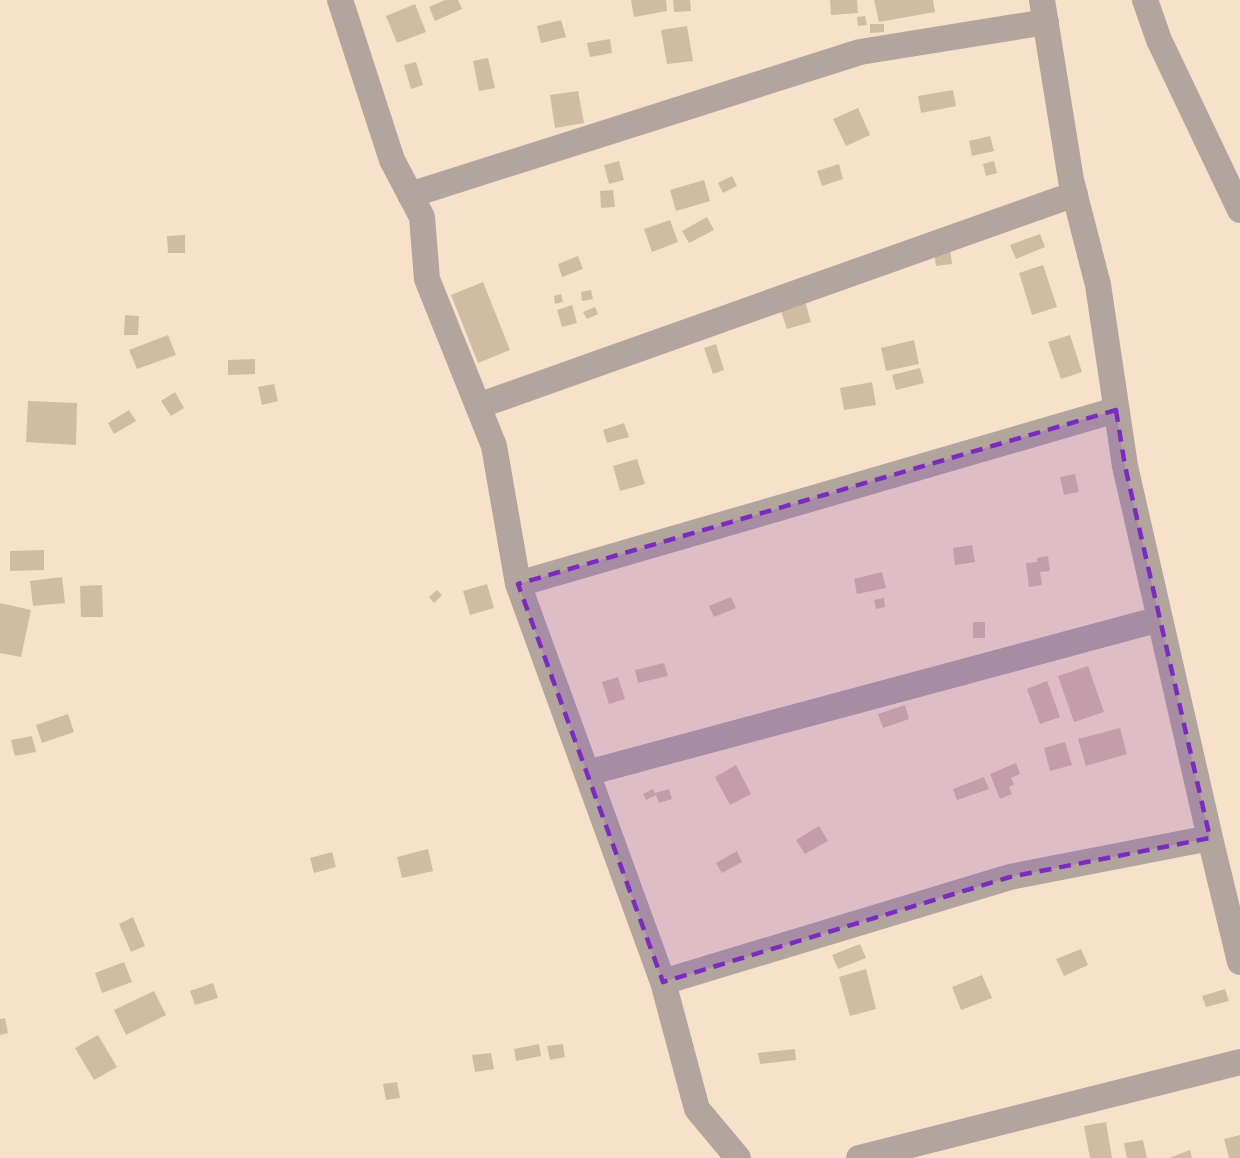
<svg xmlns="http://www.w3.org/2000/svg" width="1240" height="1158" viewBox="0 0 1240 1158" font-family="Jost,sans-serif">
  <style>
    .building { fill: #d2bba5 }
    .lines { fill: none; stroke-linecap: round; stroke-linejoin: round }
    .street { stroke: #b1a59d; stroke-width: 26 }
    .marked { fill: #7b2cbf; fill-opacity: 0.2; stroke: #7b2cbf; stroke-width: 4.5; stroke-dasharray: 12 8; stroke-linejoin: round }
  </style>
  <rect width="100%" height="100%" fill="#f8e1ca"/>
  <path class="building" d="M445,0h13l4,9 -27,12 -6,-14z
    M631,0h35l1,11 -33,6z
    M673,0h17l1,11 -17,1z
    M830,0h27l1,13 -27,2z
    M874,0h59l2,12 -56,10z
    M415,4l11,28 -29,11 -11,-27z
    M865,16l2,9 -9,1 -1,-9z
    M561,20l5,17 -25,6 -4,-17z
    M870,24h14v8l-14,1z
    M687,26l6,35 -26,3 -6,-34z
    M610,39l2,14 -22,4 -3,-14z
    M488,58l7,30 -16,3 -6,-30z
    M416,62l7,23 -12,4 -7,-24z
    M953,90l3,16 -35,7 -3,-17z
    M578,91l6,32 -29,5 -5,-33z
    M858,108l12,27 -24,11 -13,-27z
    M990,136l4,15 -22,5 -3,-15z
    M619,161l5,19 -15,4 -5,-19z
    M994,161l3,12 -11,3 -3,-12z
    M839,164l4,15 -21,7 -5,-15z
    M732,176l5,10 -14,7 -5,-10z
    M704,180l6,21 -34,10 -6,-21z
    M613,190l2,17 -14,1 -1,-17z
    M707,217l7,13 -25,13 -7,-12z
    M670,220l8,22 -26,10 -8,-23z
    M1040,234l5,13 -29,12 -6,-14z
    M185,235v18h-17l-1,-17z
    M950,249l2,15 -16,2 -2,-15z
    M578,256l5,13 -21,8 -4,-13z
    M1043,265l14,42 -25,8 -13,-42z
    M483,282l27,68 -32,13 -27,-68z
    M591,290l2,9 -11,2 -1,-9z
    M561,294l2,8 -8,2 -1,-8z
    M804,298l7,24 -24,7 -8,-24z
    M572,305l5,18 -15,4 -5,-17z
    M595,307l3,7 -11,5 -4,-7z
    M125,315l14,1 -1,19h-14z
    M168,335l8,20 -39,14 -8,-19z
    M1070,335l12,37 -21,7 -13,-37z
    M914,340l5,24 -33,7 -5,-23z
    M716,344l8,26 -11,4 -9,-26z
    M255,359v15l-27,1v-15z
    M920,368l4,15 -28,7 -4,-15z
    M872,382l4,23 -32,5 -4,-22z
    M274,384l4,17 -16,4 -4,-18z
    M175,392l9,16 -13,8 -10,-15z
    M28,401l49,2 -1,42 -50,-3z
    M129,410l7,11 -22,13 -6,-11z
    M624,423l5,14 -22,6 -4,-13z
    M637,459l8,25 -25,7 -7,-25z
    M1075,474l4,18 -15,3 -4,-18z
    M972,545l3,17 -20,3 -2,-17z
    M44,550v20l-34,1v-20z
    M1048,556l2,15 -10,1 2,13 -13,2 -3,-24 11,-1v-4z
    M882,572l4,16 -29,6 -3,-15z
    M62,577l3,26 -32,3 -3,-25z
    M487,584l7,24 -24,7 -7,-24z
    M102,585l1,32h-22l-1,-31z
    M437,590l5,5 -8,8 -5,-6z
    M731,597l5,11 -22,9 -5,-11z
    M884,598l1,9 -9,2 -2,-9z
    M0,603l31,7 -10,47 -21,-4z
    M973,622h12v16h-12z
    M664,663l4,13 -30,7 -3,-13z
    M1088,666l16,46 -30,10 -16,-46z
    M618,677l7,22 -16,5 -7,-22z
    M1047,681l13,36 -20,7 -13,-35z
    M905,705l4,14 -26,9 -5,-14z
    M68,714l6,18 -32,11 -6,-18z
    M1120,728l7,26 -41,12 -8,-27z
    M32,736l4,16 -21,4 -4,-16z
    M1065,742l7,23 -22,6 -6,-23z
    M1016,763l4,11 -9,4 3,6 -5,3 3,7 -12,5 -10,-25z
    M736,765l15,29 -21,11 -15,-28z
    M984,777l5,12 -32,11 -4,-11z
    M653,789l2,4 14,-4 3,10 -13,4 -3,-8 -10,5 -3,-6z
    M819,826l9,15 -23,13 -9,-14z
    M428,849l5,22 -31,7 -5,-21z
    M737,851l5,11 -20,11 -6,-10z
    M332,852l4,15 -22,6 -4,-15z
    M133,917l12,29 -14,6 -12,-28z
    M860,944l6,14 -28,11 -6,-14z
    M1081,949l7,16 -24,11 -8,-17z
    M124,962l8,20 -30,11 -7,-20z
    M866,969l10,40 -26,7 -11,-39z
    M982,975l10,23 -31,12 -9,-23z
    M213,983l5,15 -23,7 -5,-14z
    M1225,989l4,12 -23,6 -4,-11z
    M154,991l12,24 -40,20 -12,-25z
    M5,1018l3,15 -8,2v-16z
    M98,1035l19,32 -23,13 -19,-32z
    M539,1044l2,12 -25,5 -2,-12z
    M563,1044l2,13 -15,3 -3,-14z
    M795,1049l1,11 -36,4 -2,-11z
    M491,1053l3,16 -19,3 -3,-17z
    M397,1082l3,16 -14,2 -3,-16z
    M1106,1122l6,36h-22l-6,-32z
    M1240,1135v23h-11l-5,-19z
    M1143,1140l4,18h-20l-3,-15z
    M1190,1150l2,8h-23z"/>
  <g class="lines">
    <path class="street" d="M340,0l52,160 30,57 5,62 67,167 24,138 145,398 34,127 41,49
      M1145,0l14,40 81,170
      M410,195l450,-143 186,-30
      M478,406l597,-212
      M518,584l598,-174
      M587,773l573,-154
      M1210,838l30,124
      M663,982l347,-105 200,-39 -85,-372 -27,-181 -27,-105 -29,-180
      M859,1158l381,-96"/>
  </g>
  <path class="marked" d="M1116,410l9,56 85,372 -200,39 -347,105 -145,-398z"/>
</svg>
